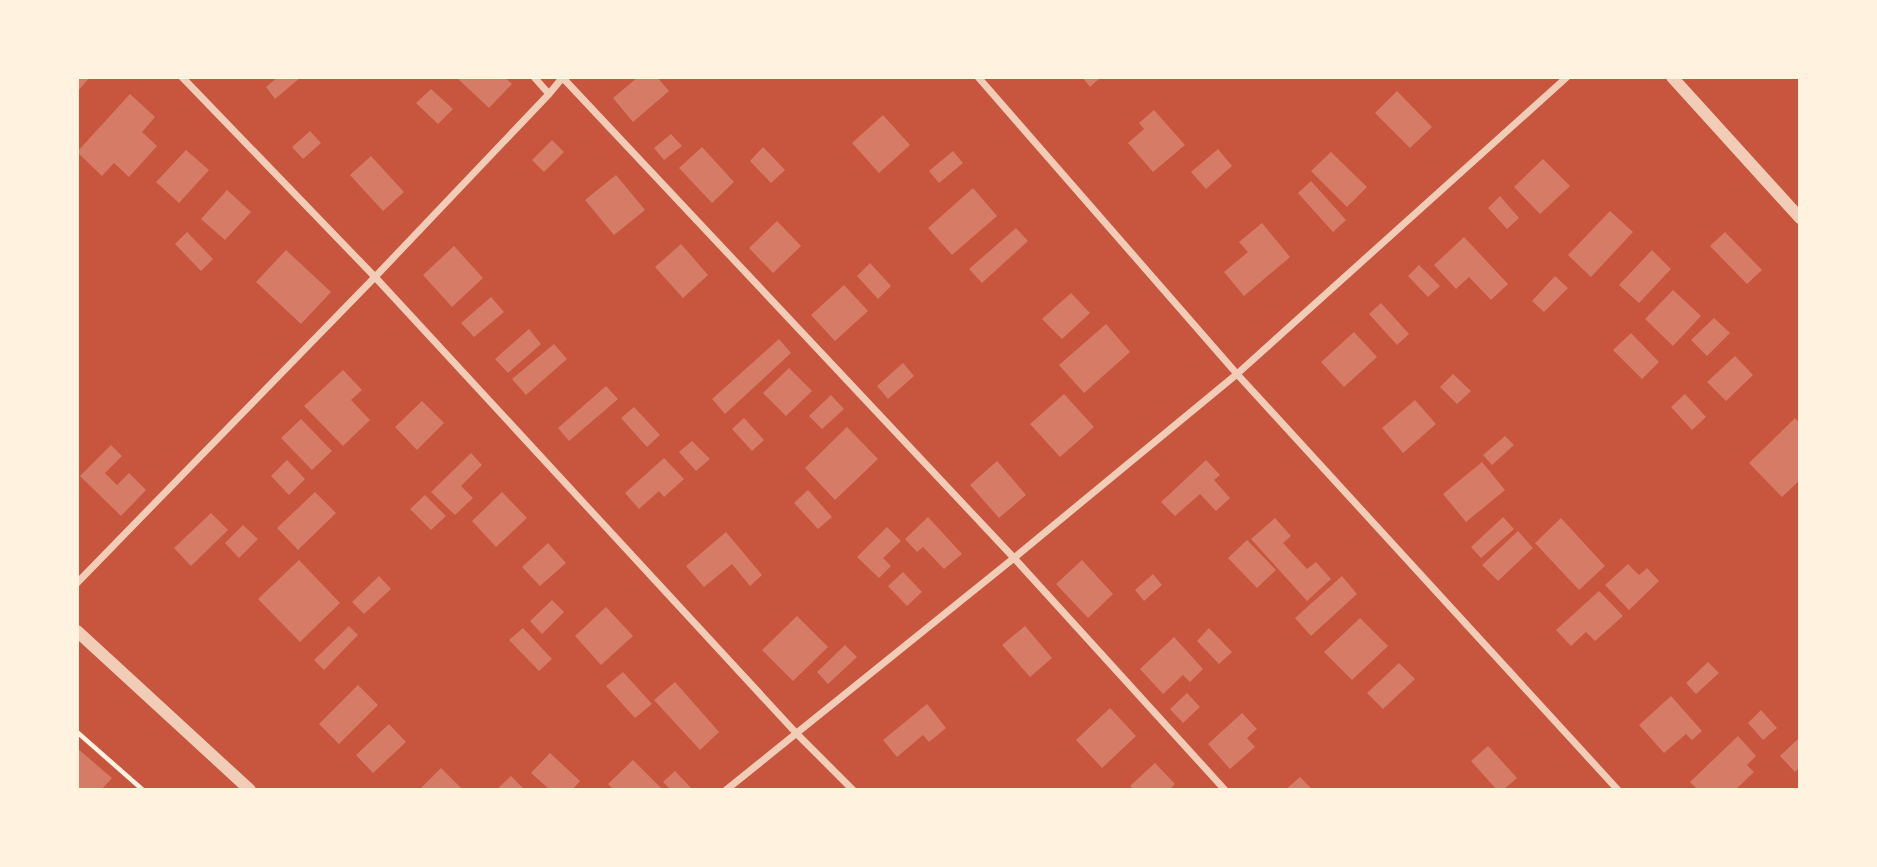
<svg xmlns="http://www.w3.org/2000/svg" width="1877" height="867" viewBox="0 0 1877 867" font-family="Literata,serif">
  <style>
    .building { fill: #d67c66 }
    .lines { fill: none; stroke-linecap: round; stroke-linejoin: round }
    .path { stroke: #fff3e0; stroke-width: 4.5 }
    .minor { stroke: #f1ccb7; stroke-width: 7 }
    .tertiary { stroke: #f1ccb7; stroke-width: 12 }
  </style>
  <rect width="100%" height="100%" fill="#c8553d"/>
  <path class="building" d="M77,77h13l-13,15z
    M278,77h23l-26,22 -9,-12z
    M456,77h48l8,7 -23,24z
    M638,77h19l12,14 -36,31 -20,-24z
    M1082,77h19l-11,10z
    M431,89l22,20 -15,15 -22,-21z
    M1397,91l35,36 -22,21 -35,-35z
    M130,94l25,23 -13,15 15,14 -28,31 -15,-14 -12,13 -25,-24z
    M1154,110l31,35 -32,27 -25,-29 16,-14 -5,-6z
    M883,115l27,30 -31,28 -27,-30z
    M310,131l11,12 -18,16 -11,-12z
    M671,134l11,12 -18,14 -10,-12z
    M552,140l12,12 -20,20 -12,-12z
    M702,147l32,35 -22,21 -33,-35z
    M763,147l22,23 -14,13 -21,-22z
    M1218,149l14,17 -26,23 -15,-17z
    M186,150l23,20 -30,33 -23,-21z
    M953,151l10,12 -24,20 -10,-12z
    M1331,152l36,35 -20,20 -36,-36z
    M371,156l33,36 -21,19 -33,-36z
    M1543,159l27,27 -30,28 -26,-27z
    M616,175l29,35 -31,25 -29,-35z
    M1311,181l35,39 -13,12 -35,-39z
    M973,188l24,28 -45,39 -24,-27z
    M227,190l24,22 -26,28 -24,-21z
    M1500,196l19,22 -12,11 -19,-21z
    M1610,211l23,21 -42,45 -23,-22z
    M777,221l24,25 -28,27 -24,-25z
    M1262,223l28,34 -46,39 -20,-24 24,-20 -9,-10z
    M1016,228l12,13 -46,42 -13,-14z
    M187,232l26,27 -12,12 -26,-27z
    M1725,232l37,38 -15,14 -37,-38z
    M1464,237l44,47 -17,16 -22,-23 -13,12 -22,-24z
    M681,244l27,31 -25,23 -28,-31z
    M454,246l29,32 -31,29 -29,-32z
    M286,250l45,42 -30,32 -45,-42z
    M1652,250l19,19 -32,34 -20,-18z
    M870,263l21,23 -13,13 -21,-23z
    M1419,265l21,21 -12,11 -20,-21z
    M1555,276l13,12 -24,24 -12,-11z
    M844,285l24,26 -33,30 -24,-26z
    M1673,290l28,26 -28,30 -28,-27z
    M1071,293l19,20 -28,26 -20,-20z
    M491,297l13,15 -30,25 -13,-14z
    M1381,303l28,31 -12,11 -28,-31z
    M1714,318l16,15 -23,23 -16,-16z
    M1106,324l24,28 -46,41 -25,-28z
    M529,329l12,15 -33,29 -13,-14z
    M1354,332l23,25 -33,30 -23,-25z
    M1631,333l28,29 -17,17 -29,-29z
    M779,339l12,14 -66,61 -13,-15z
    M554,344l13,15 -41,36 -14,-16z
    M1735,356l18,19 -27,26 -19,-19z
    M903,363l11,13 -26,23 -11,-13z
    M789,368l23,23 -26,25 -23,-23z
    M343,370l19,20 -11,10 19,20 -27,26 -39,-40z
    M1453,374l18,17 -14,13 -17,-17z
    M606,386l12,13 -49,42 -11,-13z
    M1064,394l30,33 -34,30 -30,-33z
    M1685,394l21,23 -14,13 -21,-23z
    M831,395l13,14 -22,20 -13,-13z
    M1415,400l21,24 -33,29 -21,-25z
    M422,401l22,22 -27,27 -22,-23z
    M634,407l26,28 -13,12 -26,-29z
    M744,418l20,22 -12,11 -20,-22z
    M1795,418l5,6v56l-18,17 -33,-34z
    M301,419l31,32 -20,19 -31,-32z
    M847,427l31,32 -43,41 -30,-32z
    M1505,436l9,9 -22,20 -9,-10z
    M692,441l18,18 -14,12 -17,-19z
    M111,445l11,11 -17,17 12,12 12,-12 17,17 -25,26 -41,-40z
    M471,453l11,12 -21,21 12,12 -18,17 -24,-23z
    M664,458l20,21 -20,18 -5,-6 -20,18 -14,-16z
    M287,460l18,19 -16,16 -18,-19z
    M1206,460l14,15 -6,5 16,18 -14,13 -16,-17 -25,22 -14,-14z
    M997,461l29,34 -27,23 -29,-33z
    M1482,462l23,28 -39,32 -23,-28z
    M808,490l24,27 -14,12 -24,-26z
    M315,492l21,21 -38,37 -21,-22z
    M502,492l25,26 -31,29 -24,-26z
    M425,495l21,21 -15,14 -21,-21z
    M211,513l17,17 -37,36 -17,-18z
    M928,517l34,37 -18,15 -21,-22 -6,5 -12,-13z
    M1503,517l11,12 -33,29 -10,-11z
    M1275,518l16,18 -8,7 24,26 9,-7 15,17 -24,22 -56,-62z
    M1561,518l44,48 -26,24 -44,-47z
    M243,525l15,14 -19,19 -14,-15z
    M887,527l14,14 -18,17 8,8 -12,12 -22,-21z
    M1518,531l15,17 -35,33 -16,-16z
    M726,532l36,43 -12,11 -18,-22 -28,23 -18,-21z
    M1247,540l29,30 -19,18 -29,-30z
    M548,543l18,20 -26,23 -18,-19z
    M299,560l41,43 -40,39 -42,-43z
    M1082,560l31,34 -25,24 -32,-34z
    M1628,564l11,11 8,-7 12,13 -30,29 -24,-25z
    M903,572l19,20 -15,14 -19,-20z
    M1153,574l9,11 -18,16 -9,-11z
    M379,576l12,13 -27,25 -12,-12z
    M1342,576l15,18 -46,42 -16,-18z
    M1599,591l24,25 -28,25 -9,-9 -15,14 -15,-16z
    M552,600l12,12 -22,22 -12,-13z
    M606,607l27,29 -32,29 -26,-29z
    M797,616l31,31 -35,34 -31,-31z
    M1360,618l28,28 -36,34 -28,-28z
    M349,626l9,9 -34,35 -10,-10z
    M1025,626l27,32 -22,19 -28,-32z
    M523,628l29,31 -13,12 -30,-31z
    M1209,628l23,24 -13,12 -22,-23z
    M1174,637l29,32 -13,13 -7,-7 -20,19 -23,-25z
    M845,645l12,12 -29,27 -11,-12z
    M1708,662l11,11 -23,21 -10,-11z
    M1399,663l16,16 -32,30 -16,-16z
    M623,672l29,32 -17,14 -29,-32z
    M675,682l44,50 -19,18 -46,-50z
    M358,685l20,20 -39,39 -20,-20z
    M1187,693l13,14 -17,16 -13,-14z
    M1671,696l31,35 -10,9 -6,-6 -22,19 -25,-28z
    M927,704l19,24 -17,14 -6,-7 -26,22 -14,-17z
    M1110,708l26,28 -34,32 -26,-28z
    M1761,710l16,18 -14,12 -15,-17z
    M1242,713l15,16 -10,9 8,9 -25,22 -22,-25z
    M389,724l17,18 -33,31 -17,-18z
    M1738,736l18,20 -9,9 7,7 -19,18h-37l-8,-8z
    M1800,737v30l-5,5 -15,-16z
    M1488,746l29,32 -14,12h-6l-26,-29z
    M77,748l35,30 -11,12h-24z
    M550,753l30,28 -8,9h-22l-19,-17z
    M633,760l30,30h-49l-6,-6z
    M1155,763l20,21 -6,6h-35l-4,-4z
    M441,768l20,20 -2,2h-40z
    M675,771l18,19h-22l-8,-8z
    M511,776l14,14h-29z
    M1300,777l13,13h-28z"/>
  <g class="lines">
    <path class="path" d="M77,732l66,58"/>
    <path class="minor" d="M182,77l193,200 422,457 56,56
      M534,77l15,17
      M562,77l452,481 211,232
      M978,77l259,297 381,416
      M77,583l298,-306 174,-183 14,-17
      M726,790l288,-232 223,-184 330,-297"/>
    <path class="tertiary" d="M1672,77l128,141
      M77,631l173,159"/>
  </g>
  <rect width="1877" height="867" fill="none" stroke="#fff3e0" stroke-width="158"/>
</svg>
